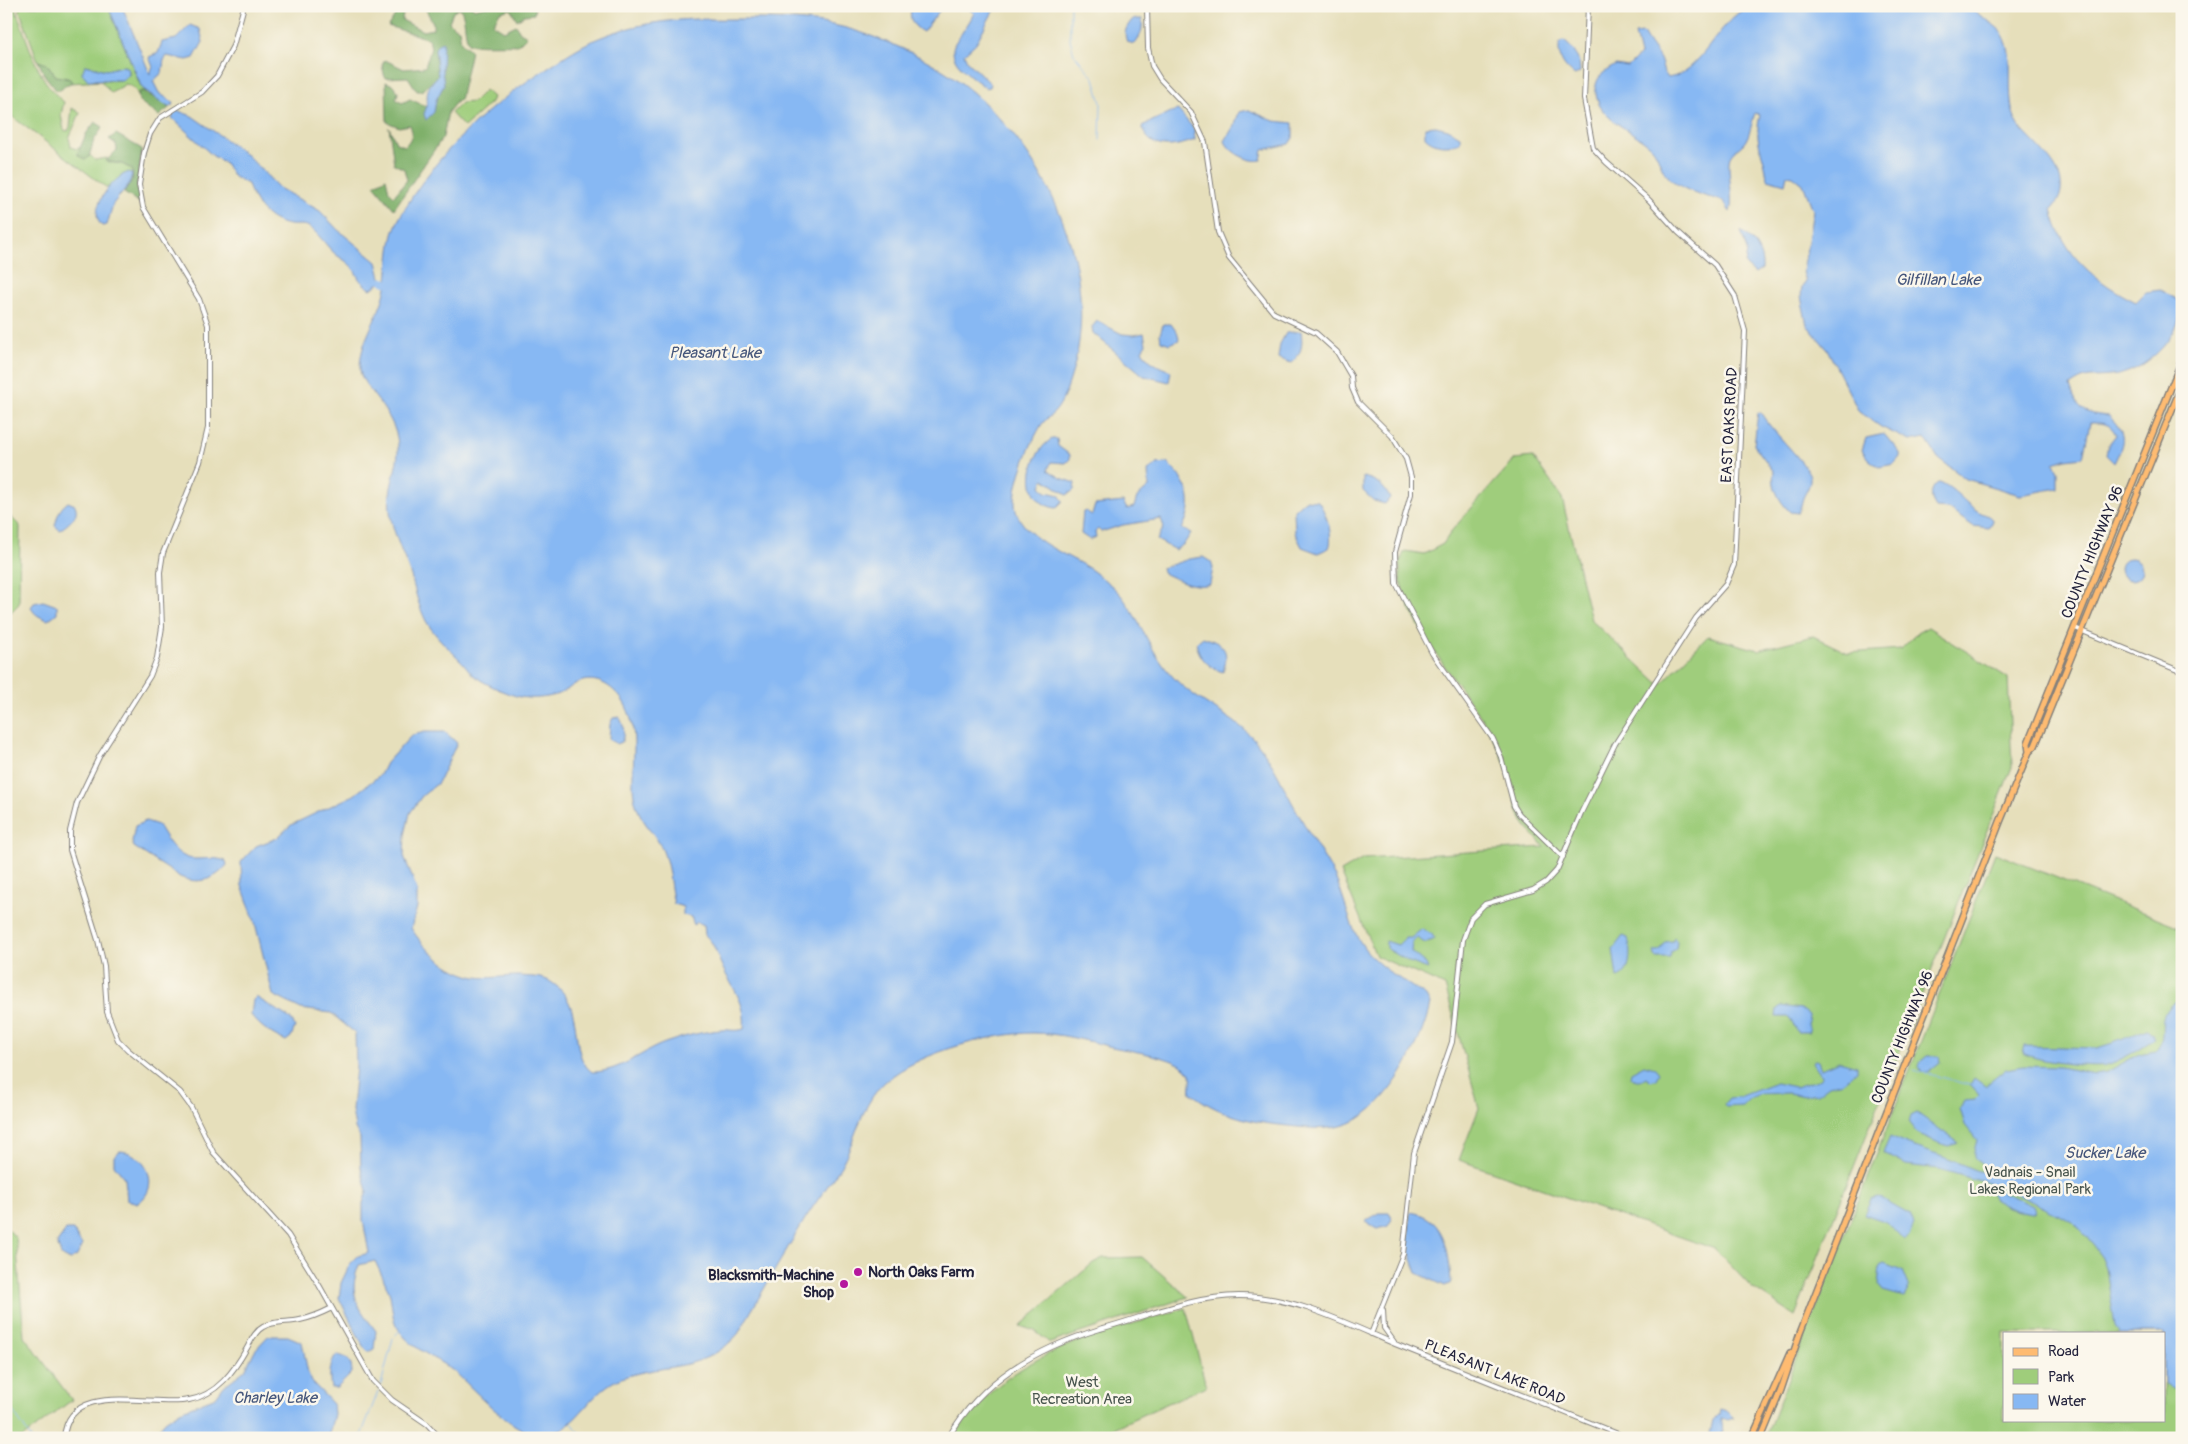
<svg xmlns="http://www.w3.org/2000/svg" width="2188" height="1444" viewBox="0 0 2188 1444" font-family="Pangolin,sans-serif">
  <style>
    .green { fill: #9fcd7b; stroke: #60785b; fill-rule: evenodd }
    .forest { fill: #7fb06b; stroke: #506953 }
    .water { fill: #87b8f3; stroke: #546d97 }
    .lines { fill: none; stroke-linecap: round; stroke-linejoin: round }
    .stream { stroke: #87b8f3; stroke-width: 1 }
    .river { stroke: #87b8f3; stroke-width: 7 }
    .tertiary-casing { stroke: #84807b; stroke-width: 6 }
    .primary-casing { stroke: #84807b; stroke-width: 8 }
    .tertiary { stroke: #fff; stroke-width: 4 }
    .primary { stroke: #febb71; stroke-width: 5 }
    .poi-dot { fill: #b5179e; stroke: #fbf7ec; stroke-width: 2 }
    .labels { text-anchor: middle; stroke-width: 5; stroke-linejoin: round; paint-order: stroke }
    .street-label { font-size: 15px; fill: #22223b; stroke: #fbf7ec }
    .park-label { font-size: 15px; fill: #48554e; stroke: #fbf7ec }
    .poi-label { font-size: 15px; font-weight: bold; fill: #22223b; stroke: #fbf7ec; text-anchor: start }
    .water-label { font-size: 16px; font-style: italic; fill: #45567b; stroke: #fbf7ec }
  </style>
  <rect width="100%" height="100%" fill="#fbf7ec"/>
  <filter id="ink" filterUnits="userSpaceOnUse"><feTurbulence type="fractalNoise" baseFrequency=".02" numOctaves="2"/><feDisplacementMap in="SourceGraphic" scale="10" xChannelSelector="R" yChannelSelector="G"/><feConvolveMatrix kernelMatrix="1 2 1 2 8 2 1 2 1" color-interpolation-filters="sRGB"/></filter>
  <filter id="wash" filterUnits="userSpaceOnUse"><feTurbulence type="fractalNoise" baseFrequency=".0096" numOctaves="4" result="noise"/><feDisplacementMap in="SourceGraphic" scale="20" xChannelSelector="R" yChannelSelector="G"/><feGaussianBlur stdDeviation="1.12" result="paint"/><feColorMatrix in="noise" values="0 0 0 0 0 0 0 0 0 0 0 0 0 0 0 0 0 1.4 0 .05"/><feComposite in="paint" operator="in"/></filter>
  <g filter="url(#wash)">
    <rect width="100%" height="100%" fill="#e6dfbb"/>
    <path class="green" d="M6,6h8c15,34 20,72 50,96l-3,13 3,15 4,1 2,-4 2,-19 8,5 -11,25 2,9 5,2 5,-2 -3,8 7,5 5,-5 5,5 12,-2 -1,4 16,2 11,6v11l-14,16 12,-17 1,-7 -8,1 -17,14 -101,-76z
      M18,6h90l32,79 6,7 -6,-1 -2,4 -4,-7 -8,-4 -15,9 -10,-12 -31,2 -2,-5 -12,-2 -9,-12 -9,-3zM86,65l20,5 19,-4 4,4v5l-9,5 -28,1z
      M485,90l8,7 -2,5 -27,25 -13,-14 10,-10 12,-1z
      M1533,457l29,41 29,122 69,65 48,-49 50,14 55,-14 35,17 53,-4 16,-16 11,-6 80,51 4,89 -217,549 -44,-29 -36,-38 -256,-89 20,-52 -34,-122 -69,-30 -35,-84 22,-13 181,-12c-8,-10 -20,-21 -25,-33 -5,-10 -3,-23 -7,-33 -7,-20 -19,-44 -30,-62 -21,-34 -104,-128 -77,-168l19,3 19,-10 10,-15 62,-70z
      M6,512l14,14 -1,78 -13,13z
      M1995,853l187,75v510h-417zM2004,1333h160v87h-160z
      M6,1227l10,11 8,98 48,64 -50,38h-16z
      M1142,1257l46,40 -138,46 -15,-12 -15,-5 73,-63 10,-5z
      M1186,1308l20,78 -115,52h-138c56,-89 140,-101 233,-130z"/>
    <path class="forest" d="M401,6h12l-10,8 -1,6 21,11 10,-2v-6l-9,-17h48l2,3 13,-3h48l-1,8 -10,1 -7,5 -6,-11 -11,3 -7,12 11,7 12,-6 4,7 7,4 -9,9c-11,-1 -43,1 -50,-2 -4,-12 -2,-25 -8,-35l-7,4 -4,10 5,5 5,2 2,13 10,9 -11,49 -3,1 -9,11 -5,25 -49,72 -20,-24 12,-7 3,13 5,5 13,-16 -3,-11 -10,-5 -5,-37 7,16 9,3c6,-7 9,-11 5,-21l-11,2 -12,-5 -1,-40 9,4 3,7 -2,6 6,4 8,-4 17,8 -3,7 10,-2 2,-12 8,-15 -2,-15v-28l-7,7 3,27 -16,15h-5l-9,-14 -23,1 -3,-13 3,-5 19,9 21,-2 6,-19 -2,-9 -41,-13z
      M38,61l9,3 9,12 14,3 2,3 -15,9 -12,-15z
      M143,91l27,16 -11,9 -20,-15 -1,-8z
      M95,122l8,5 -9,13 -5,17 -4,3 -7,-5v-2l8,-19z
      M116,134l26,15 -5,36 3,18 -16,-10 9,-14 -1,-10 -10,-5 -16,-3 11,-11 -1,-6 -7,-5z"/>
    <path class="water" d="M108,6h14l28,68 3,-7 -4,-10 9,-4 4,-11 14,-3 14,-14 10,4 3,13 -9,16 -7,2 -20,-4 -3,4 -2,13 -9,8 6,12 15,10 -1,2 -5,2 -26,-19z
      M912,6h31l-20,26c-11,-6 -15,-14 -11,-26z
      M965,6h31l-20,37 -12,11 3,7 24,23 -1,3 -4,1c-12,-10 -41,-27 -31,-45 6,-10 14,-19 19,-30z
      M1749,6c48,0 96,0 144,0 22,0 47,-3 69,0 7,1 36,20 40,27 18,29 -3,71 21,98 20,22 55,48 29,78 10,46 44,73 84,93l10,-10 14,-2 22,12c0,35 -38,72 -72,74 -19,2 -23,-2 -40,10 8,24 14,28 39,30 18,18 16,25 5,47l-8,-8 2,-10 8,-10c-6,-13 -14,-12 -26,-12l-7,34 -17,2 -12,4 4,8v17l-38,7 -54,-16 -28,-21 -13,-20 -15,3 -29,-14 -22,-15 -32,-63 -20,-24 -6,-28 1,-11 4,-5 -3,-9 10,-62 -10,-26 -10,-8 -6,-1 -2,9 -18,-5c-2,-27 -14,-35 -7,-64l-5,-2c-3,8 -5,23 -11,30 -5,6 -14,9 -15,18 -1,13 5,40 1,51l-7,-11c-18,-5 -46,-11 -58,-28 -6,-9 -7,-22 -17,-29 -18,-15 -50,-25 -52,-51 -2,-15 7,-21 20,-28l12,2 12,-12 -5,-21 8,-1c5,10 12,17 17,26 3,7 2,12 7,19 34,-3 49,-56 82,-72z
      M697,19c51,1 107,-4 156,11 32,10 68,25 96,44 89,61 155,189 124,296 -4,13 -8,28 -16,39 -4,6 -11,9 -15,15 -11,17 -32,67 -26,87 10,30 52,43 77,60 9,7 19,14 27,23 21,26 30,59 53,83 23,25 56,36 79,60 22,24 34,57 51,85 10,19 22,36 32,55 11,24 14,51 30,72 15,20 41,33 61,47l4,8c-8,41 -45,112 -89,122 -20,5 -41,1 -61,-1 -32,-3 -64,-12 -89,-32 -2,-7 3,-14 -2,-21 -10,-16 -62,-21 -81,-26 -24,-6 -50,-13 -75,-13 -43,0 -125,22 -154,55 -19,22 -24,53 -38,78 -11,18 -25,35 -36,53 -23,38 -45,77 -67,115 -33,38 -70,29 -114,43 -33,11 -45,50 -74,57 -33,9 -75,-46 -98,-64 -19,-14 -45,-23 -56,-45 -4,-9 -4,-20 -6,-30 -4,-12 -10,-23 -15,-34l-16,4c-12,30 0,43 17,66l-2,18 -6,3 -5,-6 -24,-48 2,-15 9,-19 8,-8 11,-3 -6,-33v-17l4,-12 -6,-23 -1,-30 -5,-10 -3,-18 4,-44 -1,-33 -24,-20 -30,-4 -28,-14 -19,-76 -12,-33 -1,-24 15,-16 21,-8 14,-13 63,-30 26,-20 6,-12 26,-28 13,-3h20l12,11 -19,40 -16,13 -12,17 -5,22 -1,21 13,34v17l-6,21c13,21 39,45 65,49 13,2 28,-1 42,-1 10,1 24,0 33,6 37,23 15,71 41,90 30,0 51,-23 79,-31 13,-5 36,-10 50,-11 8,-1 14,2 23,-1 3,-28 -14,-43 -24,-67 -5,-11 -5,-18 -15,-27l-1,-10 -7,-3 -3,3 -3,-8 -8,-2v-8l-9,-3c-4,-16 -4,-34 -10,-50 -9,-26 -29,-32 -31,-67 -1,-30 7,-59 -10,-86 -11,-16 -29,-27 -48,-17 -5,3 -10,8 -16,10 -9,3 -22,5 -31,4 -14,0 -41,-13 -52,-21 -5,-3 -9,-10 -13,-14 -13,-14 -27,-25 -37,-42 -7,-14 -10,-27 -14,-42 -8,-26 -26,-56 -22,-85 2,-16 9,-32 8,-49 -2,-35 -39,-58 -38,-77 0,-26 17,-48 24,-72 7,-26 2,-54 16,-79 35,-63 89,-112 150,-151 15,-10 31,-21 49,-28 31,-13 65,-18 98,-19z
      M1133,19h9c1,10 -1,17 -7,25l-8,-2c-4,-10 -1,-15 6,-23z
      M1564,41c11,9 16,17 16,31l-5,3c-11,-7 -19,-20 -15,-33z
      M443,42l-1,28 2,15 -8,15 -2,12 -8,8 -2,-6c8,-18 -4,-21 14,-38l-3,-27 3,-5z
      M85,65l21,5 17,-4 5,2 1,6 -7,6h-34l-6,-7z
      M176,110l16,6 30,21 26,19 31,32 41,23 18,19 39,32 5,19 -11,8c-17,-10 -11,-15 -22,-25 -5,-5 -11,-7 -16,-12 -7,-7 -13,-16 -21,-23 -7,-6 -13,-3 -22,-4 -23,-3 -36,-21 -42,-41l-14,-7 -10,-15 -11,-6 -41,-38 1,-6z
      M1178,110l16,19 1,11c-21,8 -46,12 -53,-14l29,-14z
      M1249,110l25,11 19,2v15l-4,6 -26,6 -2,10c-12,3 -32,-8 -36,-19l10,-17 4,-12z
      M1436,126l12,3 12,7v6c-12,5 -26,4 -35,-5v-10z
      M129,172l3,2 -3,10 -16,20 -6,21 -5,1c-16,-16 11,-49 27,-54z
      M1741,231c13,9 22,22 21,38l-7,5 -10,-9 2,-14z
      M1097,321l25,13 12,1 10,-2 2,11 -4,6c6,12 17,17 29,21l-2,11 -25,-6 -51,-43 -1,-6z
      M1163,324h8l7,10 1,6 -9,4 -9,-3 -1,-7z
      M1301,331c2,14 1,23 -10,32l-13,-5 2,-14 6,-11z
      M1758,412l3,1c9,17 48,52 49,64 1,8 -4,14 -7,21 -2,6 -2,10 -5,15l-8,-1c-10,-10 -19,-25 -16,-40l-20,-27z
      M1884,434l16,19v4l-6,7 -15,3 -11,-8 -6,-9 4,-12z
      M1052,439h5l1,7 12,9v4l-4,4 -15,-1 -3,8 13,8 14,5 -1,7 -7,5 -23,-16 -3,7 5,6 13,3 4,6 -7,7c-36,-5 -28,-55 -4,-69z
      M1167,463c22,20 29,39 15,66l9,4 -7,11 -9,6 -18,-10 7,-13 -3,-8 -38,6 -22,7 -3,-3 -3,3 1,5 -6,3 -9,-6 2,-22 3,-1 6,4 3,-10 28,-3 4,7 7,-2 3,-10 12,-10 -1,-16 9,-7z
      M1363,477c14,3 20,8 27,21l-5,6 -11,-3 -11,-10z
      M1940,482c15,7 23,19 36,28 7,5 13,4 17,11l-4,7 -16,-2 -25,-17 -12,-1c-6,-9 -7,-21 4,-26z
      M1305,500l13,1c8,11 16,35 11,47l-11,5 -16,-6 -7,-14 -1,-23z
      M68,502l7,3c5,11 -6,18 -15,25l-5,-4c3,-12 4,-17 13,-24z
      M1203,557l8,5 2,6 -3,16c-15,5 -34,-5 -47,-11l-1,-5 27,-9z
      M2120 569a11 11 0 1 1 22 0a11 11 0 1 1-22 0Z
      M43,601l14,5v7l-9,7c-8,-3 -14,-5 -17,-13l3,-4z
      M1203,637c21,7 27,12 20,35 -14,-4 -24,-14 -27,-29z
      M619,717c6,8 5,16 3,25l-5,2 -8,-5 1,-15 3,-6z
      M146,821l12,4c8,13 19,34 37,34 11,0 20,-2 31,2l1,4c-12,15 -29,20 -47,12l-46,-30 -2,-5 3,-16z
      M1422,929l10,5 2,5 -9,4 -8,-5 -5,3 -1,11 15,12 2,5 -19,-7 -23,-14v-7l12,4 7,-7h6z
      M1623,936l5,2c3,13 4,36 -11,40l-4,-29z
      M1674,938l3,3 -1,7 -5,4 -1,6h-14l-2,-6 6,-2 6,-8 7,-1z
      M256,997l35,22 4,8 -4,10 -5,4c-14,-6 -26,-14 -35,-26l2,-15z
      M2182,998v390c-7,2 -12,-1 -18,-5v-50h-44l-5,-7 -9,-58 -4,-10 -16,-23 -13,-13 -69,-34 -65,-19 -33,-4 -23,-12 7,-16c23,11 47,17 71,27 10,4 15,8 26,8 -9,-18 -18,-4 -10,-32l-12,-15 -5,-16 4,-8 10,-1 5,-5 -9,-10 4,-7 11,8 21,-17 17,-3 36,1 36,7 12,-2 32,-18 17,-3c15,-20 -6,-38 26,-53z
      M1781,1006l20,3 8,6 -1,9 2,8h-13l-8,-15h-13l1,-8z
      M2147,1029l5,4 2,6c-13,9 -33,22 -48,26 -14,3 -72,-4 -83,-12l2,-7 72,2 19,-6z
      M1927,1056h12l1,7 -12,10 -6,-1 -3,-5 1,-5z
      M1815,1060l3,1 3,8 18,-8 18,5v5l-14,11 -14,3 -12,9 -12,2 -17,-3 -28,1 -10,4 -8,8 -16,1 -2,-3 5,-6 10,-1 37,-14 19,4 26,-8v-3l-9,-14z
      M1644,1065l11,3 4,5 -3,6 -5,2 -5,-4c-5,4 -10,4 -16,0l1,-5z
      M1917,1113l42,30 -11,3 -9,-3 -22,-10 -8,-10 2,-7z
      M120,1151c26,1 42,36 18,52l-11,-3 -2,-21 -11,-14v-9z
      M1999,1190l34,16 2,6 -3,2c-15,-2 -26,-7 -39,-15l-2,-7z
      M1878,1197l32,18 4,10 -5,11 -5,4 -17,-18 -23,-8 7,-15z
      M1410,1212c37,5 39,42 41,71l-6,3 -28,-13 -9,-25z
      M1378,1213h11l3,6 -4,7 -10,3 -13,-7z
      M66,1230h7l9,15 -5,11 -7,4 -9,-5 -4,-12z
      M1884,1264l18,7 7,17 -5,9 -21,-6 -5,-6 2,-19z
      M268,1336h20l14,6 6,31 4,9 21,22 1,10 -6,24h-177l14,-17 15,-10 36,-14 8,-11 21,-16 10,-20z
      M337,1355c11,1 15,8 15,18l-15,15h-6c-2,-11 -2,-25 6,-33z
      M1720,1409l7,2 7,7 -6,2 -7,-1 1,19h-13l4,-18 6,-6z"/>
    <g class="lines">
      <path class="stream" d="M1070,6v33l4,15 20,24 7,25 -1,37
        M1914,1070l56,15
        M381,1385l12,-47 7,-8
        M6,1401l25,37
        M571,1422l13,16
        M360,1438l18,-46"/>
      <path class="river" d="M382,281l5,2"/>
    </g>
  </g>
  <g filter="url(#ink)">
    <g class="lines">
      <defs>
        <path id="tertiary" d="M244,6l-11,40 -16,30 -15,16 -42,26 -10,16 -6,19 -5,32 4,22 56,92 9,26v103l-8,34 -37,91 -3,19 2,55 -5,31 -7,18 -50,79 -23,48 -7,28v19l28,90 6,26 3,46 11,28 10,10 52,42 11,15 22,45 75,83 31,50 54,96 19,19 35,24 13,14
          M1147,6l1,42 4,18 8,13 31,33 14,30 13,90 11,26 45,55 42,20 21,19 14,24 1,12 6,14 34,34 14,23 5,18v17l-16,58 1,31 36,70 61,86 8,18 13,49 5,8 44,43
          M2075,628l107,44
          M1383,1310l1,18 10,14
          M1371,1334l32,-80 11,-101 38,-111 11,-102 8,-22 14,-14 48,-14 13,-8 11,-12 24,-57 34,-69 81,-126 30,-34 8,-19 11,-234 -10,-35 -20,-31 -37,-33 -29,-32 -43,-38 -13,-14 -9,-49 4,-93
          M64,1438c4,-60 90,-30 125,-38 28,-5 45,-29 58,-52 4,-7 8,-17 16,-21 11,-7 25,-4 37,-7 11,-2 22,-7 32,-12
          M948,1438c34,-59 89,-90 152,-109 45,-12 92,-33 139,-33 56,0 111,29 161,50 76,31 152,61 228,92"/>
        <path id="primary" d="M2029,752l-1,-9 154,-383
          M1752,1438l38,-85
          M1761,1438l20,-48 19,-57 200,-511 29,-70 6,-6 147,-361"/>
      </defs>
      <use href="#tertiary" class="tertiary-casing"/>
      <use href="#primary" class="primary-casing"/>
      <use href="#tertiary" class="tertiary"/>
      <use href="#primary" class="primary"/>
    </g>
  </g>
  <g class="poi-dot">
    <circle cx="858" cy="1272" r="5"/>
    <circle cx="844" cy="1284" r="5"/>
  </g>
  <g class="labels">
    <g class="street-label">
      <text transform="translate(1729 425) rotate(-87)" y="5">EAST OAKS ROAD</text>
      <text transform="translate(2092 552) rotate(-68)" y="5">COUNTY HIGHWAY 96</text>
      <text transform="translate(1902 1037) rotate(-68)" y="5">COUNTY HIGHWAY 96</text>
      <text transform="translate(1495 1372) rotate(22)" y="5">PLEASANT LAKE ROAD</text>
    </g>
    <g class="park-label">
      <text x="2030" y="1177">Vadnais - Snail<tspan x="2030" dy="17">Lakes Regional Park</tspan></text>
      <text x="1082" y="1387">West<tspan x="1082" dy="17">Recreation Area</tspan></text>
    </g>
    <g class="poi-label">
      <text x="868" y="1277">North Oaks Farm</text>
      <text x="834" y="1280" text-anchor="end">Blacksmith-Machine<tspan x="834" dy="17">Shop</tspan></text>
    </g>
    <g class="water-label">
      <text x="1938" y="285">Gilfillan Lake</text>
      <text x="715" y="358">Pleasant Lake</text>
      <text x="2105" y="1158">Sucker Lake</text>
      <text x="275" y="1403">Charley Lake</text>
    </g>
  </g>
  <rect width="2188" height="1444" fill="none" stroke="#fbf7ec" stroke-width="25"/>
  <rect x="2003" y="1332" width="162" height="90" fill="#fbf7ec" stroke="#a4a2a5"/>
  <rect x="2013" y="1348" width="25" height="8" fill="#febb71" stroke="#a4a2a5"/>
  <text x="2048" y="1356" font-size="15" fill="#22223b">Road</text>
  <rect x="2013" y="1369" width="25" height="15" fill="#9fcd7b" stroke="#a4a2a5"/>
  <text x="2048" y="1382" font-size="15" fill="#22223b">Park</text>
  <rect x="2013" y="1394" width="25" height="15" fill="#87b8f3" stroke="#a4a2a5"/>
  <text x="2048" y="1406" font-size="15" fill="#22223b">Water</text>
</svg>
